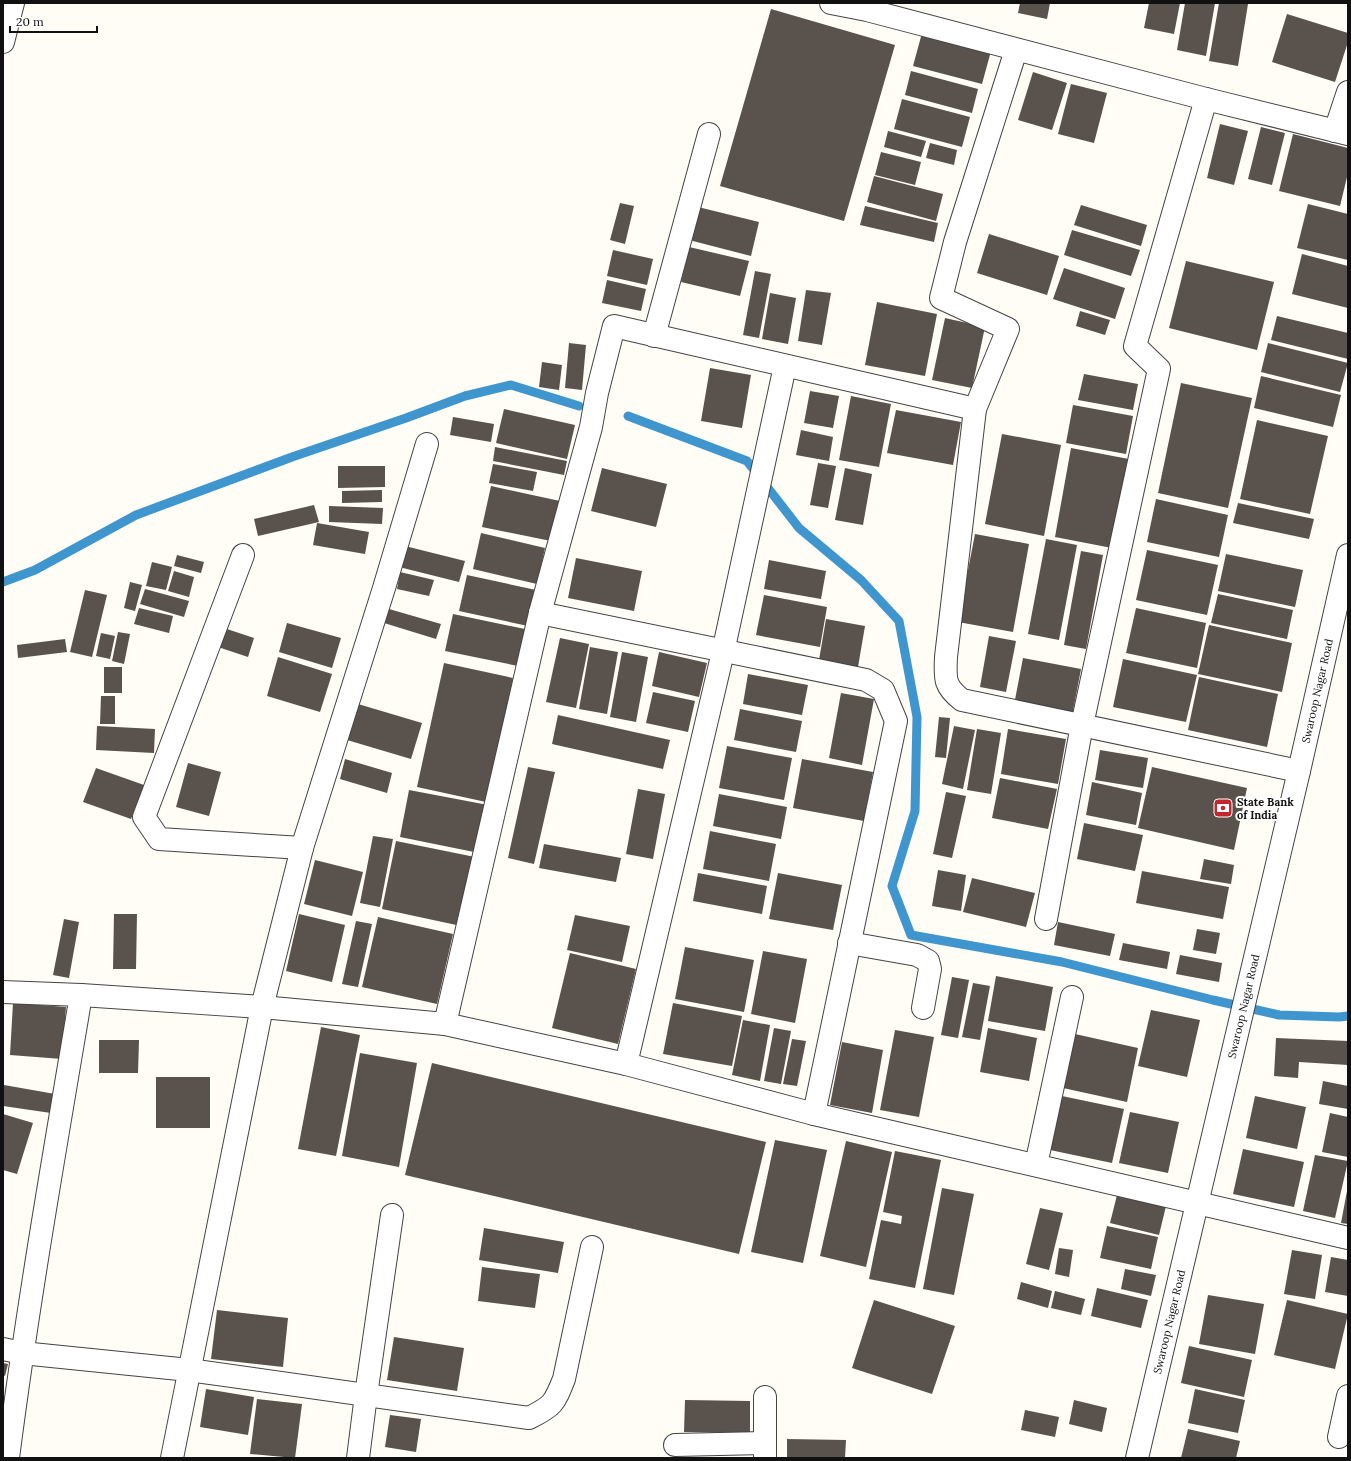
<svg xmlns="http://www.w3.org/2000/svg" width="1351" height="1461" viewBox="0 0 1351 1461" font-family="Lora,serif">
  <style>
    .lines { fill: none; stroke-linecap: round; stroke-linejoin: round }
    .stream { stroke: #3f96cf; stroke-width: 9 }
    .building { fill: #5a524d }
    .street-casing { stroke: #444; stroke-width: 24 }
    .street { stroke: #fff; stroke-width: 22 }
    .labels { text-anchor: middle; stroke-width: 4; stroke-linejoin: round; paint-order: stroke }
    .street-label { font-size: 11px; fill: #111; stroke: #fff }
    .poi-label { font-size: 11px; font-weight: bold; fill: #111; stroke: #fff; text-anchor: start }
  </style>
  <rect width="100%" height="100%" fill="#fffdf5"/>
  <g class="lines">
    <path class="stream" d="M628,416l119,45 52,67 62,52 38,41 18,96 -2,94 -23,75 19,49 151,27 151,38 66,15 60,2 9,-1
      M3,582l32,-12 101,-55 156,-58 114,-39 59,-22 46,-11 68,21"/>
  </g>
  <path class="building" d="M1020,3h30l-3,16 -29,-6z
    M1149,3h31l-6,31 -30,-6z
    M1185,3h30l-9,53 -29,-6z
    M1219,3l29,1 -10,62 -29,-5z
    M771,9l124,36 -51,176 -124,-35z
    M1287,14l61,19v9l-13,40 -63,-20z
    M922,33l69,18 -9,33 -69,-18z
    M911,71l67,18 -6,24 -67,-18z
    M1033,72l34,11 -15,47 -34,-10z
    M1071,84l36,9 -13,50 -36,-9z
    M902,99l68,18 -8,30 -68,-18z
    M1220,124l28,7 -14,54 -27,-7z
    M1261,127l24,6 -13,52 -24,-6z
    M888,131l38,10 -5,16 -37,-10z
    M1293,134l55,14v25l-8,33 -61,-15z
    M930,143l27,7 -3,15 -28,-7z
    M881,152l40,10 -6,23 -40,-10z
    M874,176l69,18 -7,27 -69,-19z
    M620,203l14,3 -9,38 -15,-4z
    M1308,204l40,10v46l-51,-12z
    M1081,205l66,20 -6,21 -67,-21z
    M865,206l73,17 -4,19 -74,-17z
    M698,207l61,15 -8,34 -62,-16z
    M1072,230l68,20 -9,26 -67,-21z
    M989,234l70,22 -12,39 -70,-22z
    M689,247l60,14 -9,35 -59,-14z
    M613,250l40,9 -6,26 -40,-9z
    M1302,254l46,12v42l-56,-14z
    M1186,261l88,21 -17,68 -88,-22z
    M1064,268l61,20 -10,31 -62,-20z
    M755,271l16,3 -12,64 -16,-3z
    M607,280l39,9 -5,22 -39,-8z
    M806,290l25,3 -9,52 -24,-4z
    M770,293l26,5 -8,46 -26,-5z
    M877,302l60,12 -12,62 -60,-11z
    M1080,311l30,9 -5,15 -29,-9z
    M1277,316l71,17v26l-77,-19z
    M945,318l40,9 -13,61 -40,-8z
    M569,343l17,2 -4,45 -17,-2z
    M1268,343l80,20 -8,29 -79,-20z
    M542,362l20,3 -3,25 -20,-3z
    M710,368l41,7 -9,53 -41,-7z
    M1084,374l54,10 -5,26 -55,-10z
    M1261,376l80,19 -8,32 -79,-19z
    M1181,383l71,15 -24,110 -70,-15z
    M810,391l29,5 -6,32 -29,-5z
    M851,396l40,8 -12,63 -40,-7z
    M1073,405l60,11 -7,38 -60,-11z
    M504,409l71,16 -8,34 -71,-16z
    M896,410l65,12 -8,43 -66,-12z
    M453,417l41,7 -3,18 -41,-7z
    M1257,420l71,16 -18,78 -70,-15z
    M801,430l32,7 -4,24 -33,-6z
    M1002,434l59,11 -17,91 -59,-12z
    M495,447l72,14 -3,14 -71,-14z
    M1071,448l63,12 -17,89 -62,-12z
    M818,463l18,3 -8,42 -18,-3z
    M493,464l44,8 -4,19 -44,-8z
    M338,466h47v21l-47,1z
    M602,468l65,16 -11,43 -65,-16z
    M845,468l27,6 -9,51 -28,-5z
    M491,486l69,15 -9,40 -69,-14z
    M382,490v12l-40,1v-12z
    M1156,499l72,16 -9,42 -72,-15z
    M1238,503l76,16 -5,20 -76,-16z
    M314,505l5,17 -61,14 -4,-17z
    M329,506l54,2 -1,16 -53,-2z
    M317,523l52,9 -4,22 -52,-9z
    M481,533l64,15 -8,36 -64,-15z
    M975,534l54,10 -16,88 -55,-10z
    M1046,539l31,6 -18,95 -31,-6z
    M405,546l60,15 -6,21 -60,-15z
    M1147,550l71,15 -11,50 -71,-15z
    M1081,551l22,4 -17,94 -22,-4z
    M1226,554l77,16 -8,37 -77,-16z
    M177,555l27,7 -3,11 -27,-7z
    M576,558l66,13 -8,40 -66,-13z
    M769,560l57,11 -5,28 -57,-10z
    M152,562l20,5 -6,23 -20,-4z
    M174,571l20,6 -5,20 -21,-6z
    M400,572l34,8 -5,16 -32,-7z
    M467,575l69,15 -8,36 -69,-15z
    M130,582l12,3 -7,26 -11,-3z
    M145,589l44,12 -5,16 -44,-13z
    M85,590l22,5 -15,62 -22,-5z
    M1218,594l75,16 -6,29 -76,-16z
    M764,595l63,12 -7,40 -64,-12z
    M139,608l34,8 -4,17 -35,-9z
    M1136,608l70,15 -9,45 -71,-15z
    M389,609l52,15 -5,15 -52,-16z
    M453,614l72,15 -7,37 -73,-15z
    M826,619l39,7 -7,41 -39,-7z
    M287,623l54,15 -9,30 -53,-16z
    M1209,625l83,18 -10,49 -84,-18z
    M221,627l33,11 -6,19 -33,-11z
    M118,632l12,2 -6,30 -12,-3z
    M101,633l14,3 -5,23 -14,-3z
    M989,636l27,5 -10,51 -26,-5z
    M560,638l29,6 -13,64 -30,-6z
    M65,639l2,13 -49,6 -1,-13z
    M590,647l28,5 -11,62 -28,-5z
    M622,652l26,5 -12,65 -26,-5z
    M659,652l48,11 -8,34 -47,-11z
    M278,657l54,17 -12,38 -53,-16z
    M1023,658l58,11 -9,47 -58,-11z
    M1123,659l74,16 -11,47 -73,-15z
    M444,663l69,15 -27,124 -69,-15z
    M104,667h18v26h-18z
    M748,674l60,11 -6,30 -59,-11z
    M1199,677l79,17 -11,53 -79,-17z
    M653,692l42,9 -7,31 -42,-9z
    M841,693l33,6 -12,66 -33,-7z
    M101,696h14v28h-15z
    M358,704l64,19 -11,36 -64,-19z
    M740,709l62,12 -6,31 -62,-12z
    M558,715l112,25 -7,29 -111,-25z
    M939,717l11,1 -4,40 -11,-1z
    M97,726l58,3 -1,24 -58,-3z
    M954,726l21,4 -12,59 -21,-5z
    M977,729l24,4 -10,61 -24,-4z
    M1008,729l58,10 -8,45 -57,-10z
    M727,746l65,12 -8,42 -65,-12z
    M1100,750l48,8 -5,30 -48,-8z
    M345,759l47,14 -5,20 -47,-14z
    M802,759l71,13 -9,49 -71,-13z
    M188,763l33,9 -12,44 -33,-9z
    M528,767l27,5 -21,92 -26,-6z
    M1152,767l95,21 -13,62 -96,-22z
    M96,768l48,17 -13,34 -48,-17z
    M1000,778l57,11 -9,40 -56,-11z
    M1092,782l50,11 -6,32 -50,-10z
    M638,789l27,5 -12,65 -27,-5z
    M409,790l79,15 -9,48 -79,-16z
    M946,792l20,4 -14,62 -19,-4z
    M719,794l68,13 -6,32 -68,-13z
    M1084,823l59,12 -8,36 -58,-12z
    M710,831l66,13 -7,37 -66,-12z
    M373,836l20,3 -13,68 -20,-4z
    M396,841l79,16 -14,69 -79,-17z
    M544,844l77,14 -5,24 -77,-14z
    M1204,859l30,6 -3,19 -31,-5z
    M315,860l48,12 -11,44 -48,-12z
    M938,870l28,5 -5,36 -29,-5z
    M1142,871l87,16 -6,32 -87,-16z
    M698,873l69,13 -5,28 -69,-13z
    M778,873l64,12 -9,45 -64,-11z
    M972,878l63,15 -9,34 -63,-15z
    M114,914h23l-1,55h-23z
    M299,914l46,11 -13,57 -46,-11z
    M575,915l55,11 -8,36 -55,-12z
    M378,917l75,17 -16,70 -75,-17z
    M64,919l15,3 -10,56 -16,-3z
    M356,921l16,3 -14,63 -16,-3z
    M1058,922l57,12 -5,22 -56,-11z
    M1197,929l23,4 -4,21 -23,-4z
    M1123,943l47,9 -3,17 -48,-9z
    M685,947l69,13 -10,52 -69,-13z
    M763,951l44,8 -12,64 -44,-9z
    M570,953l66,16 -18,75 -66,-16z
    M1180,955l42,8 -3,19 -43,-8z
    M996,976l57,11 -8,44 -57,-10z
    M952,977l17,3 -11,58 -17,-3z
    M973,983l17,3 -10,54 -18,-3z
    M13,1003l53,4 -4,52 -52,-4z
    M673,1003l69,13 -10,50 -69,-12z
    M1151,1010l49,10 -13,57 -49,-11z
    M743,1020l27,5 -10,56 -28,-6z
    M321,1027l39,8 -24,121 -38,-7z
    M774,1028l17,3 -10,53 -17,-3z
    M988,1028l49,10 -8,43 -49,-9z
    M895,1030l39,7 -15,80 -39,-7z
    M1075,1034l63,14 -11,54 -64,-14z
    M1276,1038l72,3v24l-49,-3 -1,16 -24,-2z
    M792,1039l14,2 -9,45 -14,-2z
    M99,1040h40l-1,33h-39z
    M842,1042l41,8 -11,63 -42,-8z
    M360,1053l57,10 -18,104 -57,-11z
    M432,1063l334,79 -27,112 -334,-79z
    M156,1077h54v51h-54z
    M1323,1081l25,5v23l-29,-5z
    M4,1085l51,9 -4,19 -48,-7z
    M1062,1096l62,13 -12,54 -62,-13z
    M1255,1096l51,11 -9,42 -51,-11z
    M1130,1112l49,10 -11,51 -49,-10z
    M1330,1113l18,4v40l-26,-5z
    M3,1114l30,9 -16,51 -14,-4z
    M775,1140l52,10 -24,113 -52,-11z
    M846,1141l46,11 -26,115 -46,-11z
    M1243,1149l61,13 -10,45 -61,-13z
    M895,1151l46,9 -26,128 -46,-9 12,-59 20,4 1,-8 -19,-4z
    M1315,1155l33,6 -13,57 -32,-7z
    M942,1188l32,6 -20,101 -31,-6z
    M1118,1191l49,11 -8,33 -49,-12z
    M1347,1191h1v33l-7,-1z
    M1040,1208l23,5 -14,57 -23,-6z
    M1107,1226l51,11 -7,32 -51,-11z
    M484,1228l80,14 -6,31 -79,-13z
    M1059,1248l14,2 -4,27 -14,-3z
    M1292,1250l30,5 -7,44 -31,-5z
    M1331,1257l17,3v36l-23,-4z
    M482,1267l58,7 -5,34 -57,-7z
    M1125,1269l31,6 -5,21 -30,-7z
    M1021,1282l31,9 -4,17 -31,-9z
    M1097,1288l51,12 -7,28 -50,-12z
    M1055,1291l30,8 -4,16 -30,-7z
    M1208,1295l56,9 -9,50 -56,-10z
    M874,1300l81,26 -23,68 -80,-26z
    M1287,1300l61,14 -13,55 -61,-14z
    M217,1310l71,8 -5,49 -72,-8z
    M394,1337l70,11 -7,43 -70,-11z
    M1189,1346l63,14 -8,37 -63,-14z
    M3,1363l5,1 -3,12 -2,-1z
    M206,1389l48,8 -6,38 -48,-8z
    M1195,1389l50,11 -7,33 -50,-10z
    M257,1399l45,5 -7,54 -45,-4z
    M685,1400l65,1v32l-66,-1z
    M1074,1400l33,8 -5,24 -33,-8z
    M1025,1410l34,7 -4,20 -34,-7z
    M390,1415l31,4 -5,33 -31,-5z
    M1188,1429l52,12 -4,17h-55z
    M787,1439l59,1 -1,18h-58z"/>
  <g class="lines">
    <defs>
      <g id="street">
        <path d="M831,3l36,7 339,89 142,35"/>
        <path d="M3,42l10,-39"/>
        <path d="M1016,50l-61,192 -14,56 67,31 -33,80 -29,248c-1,22 -2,29 16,43l337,71"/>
        <path d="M1335,131l13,-39"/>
        <path d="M654,336l55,-202"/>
        <path d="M243,555l-99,262 15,22 143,9"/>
        <path d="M540,613l326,67 17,10 13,31 -82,393"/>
        <path d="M1046,919l36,-194 77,-356 -24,-23 71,-247"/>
        <path d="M849,943l68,12 11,6 2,8 -7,39"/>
        <path d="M3,992l78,3 181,12 183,17 181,40 188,50 534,124"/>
        <path d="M445,1024l95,-411 51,-186 6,-34 17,-67 361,83"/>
        <path d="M626,1064l97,-412 62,-286"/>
        <path d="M1036,1165l36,-168"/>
        <path d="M3,1349l19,4 167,17 340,48c24,-12 25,-14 35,-39l28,-132"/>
        <path d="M765,1397v61"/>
        <path d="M1339,1437l9,-41"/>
        <path d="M675,1445l90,-2"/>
        <path d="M8,1458c20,-155 47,-309 73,-463"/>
        <path d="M172,1458l90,-451 40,-159 82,-260 43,-144"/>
        <path d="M358,1458l8,-63 26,-180"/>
        <path id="s1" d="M1137,1458l162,-687 49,-216"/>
      </g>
    </defs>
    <use href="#street" class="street-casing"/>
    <use href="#street" class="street"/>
  </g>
  <defs>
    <symbol id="bank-square" viewBox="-11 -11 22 22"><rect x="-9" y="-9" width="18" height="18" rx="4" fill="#c4262e" stroke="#fff"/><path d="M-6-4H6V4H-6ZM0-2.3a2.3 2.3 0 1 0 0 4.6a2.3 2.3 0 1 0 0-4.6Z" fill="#fff"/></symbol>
  </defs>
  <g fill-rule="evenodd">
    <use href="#bank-square" x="1212" y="797" width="22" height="22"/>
  </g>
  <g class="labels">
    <g class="street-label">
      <text dy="4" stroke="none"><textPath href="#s1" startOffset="788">Swaroop Nagar Road</textPath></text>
      <text dy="4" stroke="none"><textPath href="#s1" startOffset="464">Swaroop Nagar Road</textPath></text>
      <text dy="4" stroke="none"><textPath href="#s1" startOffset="140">Swaroop Nagar Road</textPath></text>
    </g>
    <g class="poi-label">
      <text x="1237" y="806">State Bank<tspan x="1237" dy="13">of India</tspan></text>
    </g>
  </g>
  <rect width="1351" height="1461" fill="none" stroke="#111111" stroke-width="8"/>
  <path d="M10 26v6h87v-6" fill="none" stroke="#111111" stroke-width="2"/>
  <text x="16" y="26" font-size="12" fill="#111111" stroke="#ffffff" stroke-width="3" paint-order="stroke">20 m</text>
</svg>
